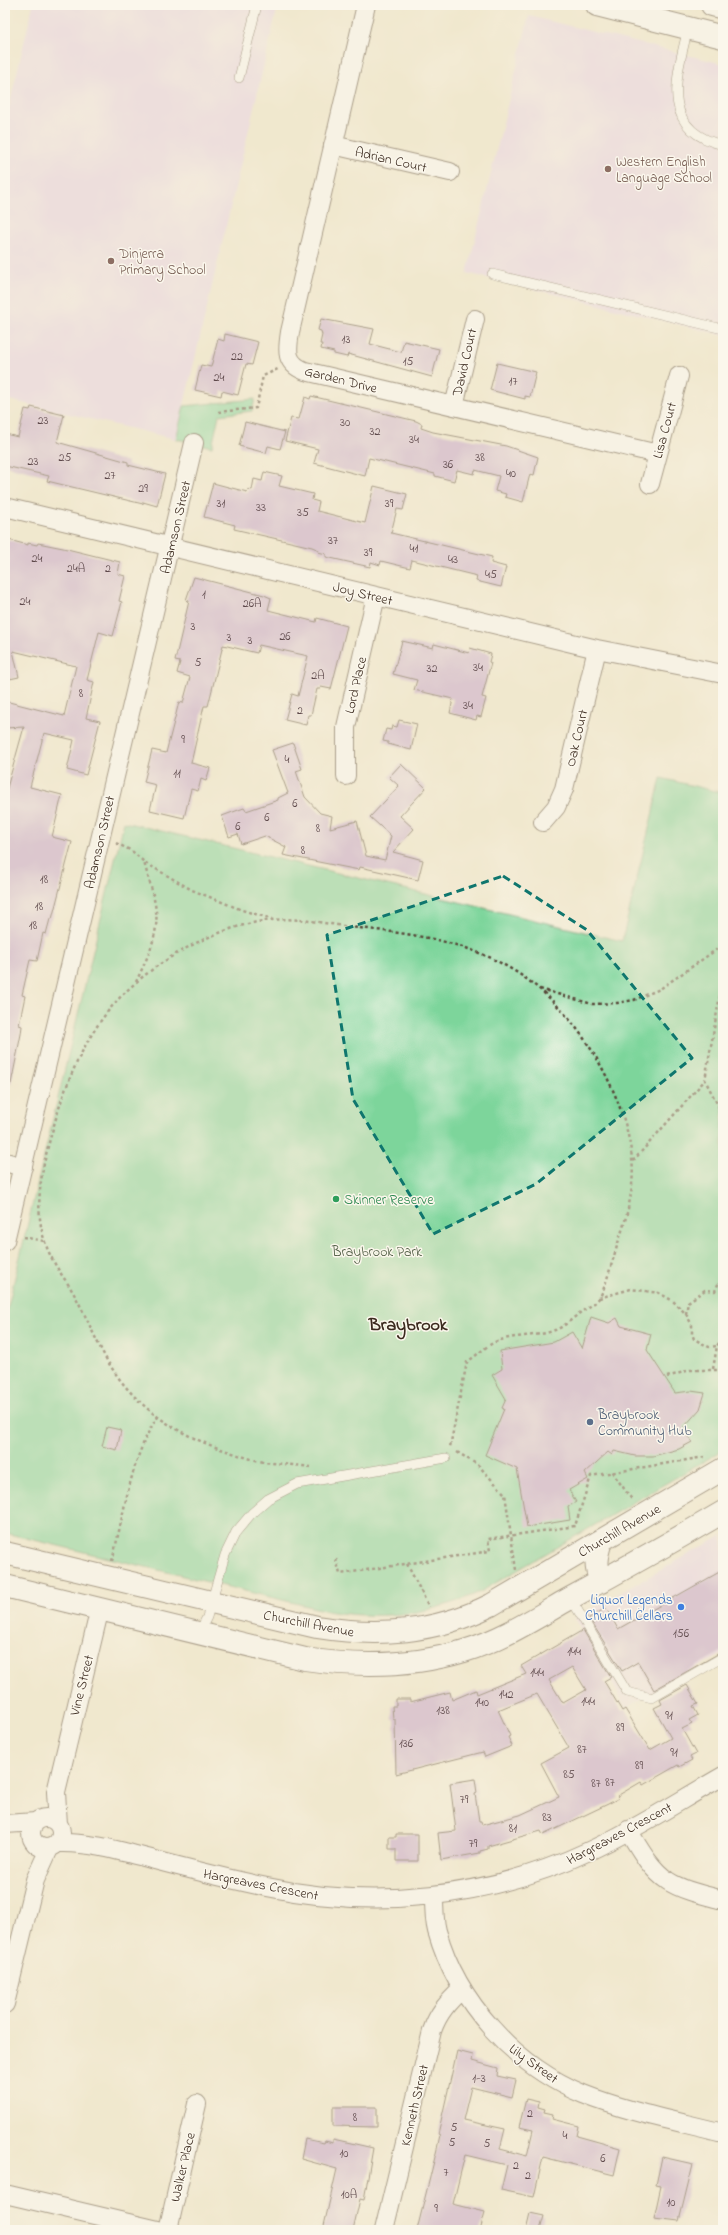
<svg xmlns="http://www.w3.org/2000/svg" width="728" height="2235" viewBox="0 0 728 2235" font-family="'Indie Flower',sans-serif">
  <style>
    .built { fill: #e8d2ee }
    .green { fill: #7dd59b; stroke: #5c805c }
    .building { fill: #c3a1ce; fill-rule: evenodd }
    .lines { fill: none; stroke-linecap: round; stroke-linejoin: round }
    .service-casing { stroke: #564638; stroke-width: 10 }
    .minor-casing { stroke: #564638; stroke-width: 20 }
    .tertiary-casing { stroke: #564638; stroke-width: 24 }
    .secondary-casing { stroke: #564638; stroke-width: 24 }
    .path { stroke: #564638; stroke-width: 2.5; stroke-dasharray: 3 3; stroke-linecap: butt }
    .service { stroke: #fff; stroke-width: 9 }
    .minor { stroke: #fff; stroke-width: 18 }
    .tertiary { stroke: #fff; stroke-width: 22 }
    .secondary { stroke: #fff; stroke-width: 22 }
    .marked { fill: none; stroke: #0f766e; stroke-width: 3; stroke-dasharray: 8 5; stroke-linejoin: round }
    .education-dot { fill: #8d6e63; stroke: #fbf7ec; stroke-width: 1.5 }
    .leisure-dot { fill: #2e9e5b; stroke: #fbf7ec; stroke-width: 1.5 }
    .service-dot { fill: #5c6f8a; stroke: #fbf7ec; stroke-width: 1.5 }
    .shop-dot { fill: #3f7fe0; stroke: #fbf7ec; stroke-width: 1.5 }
    .labels { text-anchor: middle; stroke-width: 3; stroke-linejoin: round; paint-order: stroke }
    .number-label { font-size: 12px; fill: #5d484a }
    .street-label { font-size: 14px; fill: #3b2a1e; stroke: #fbf7ec }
    .education-label { font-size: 14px; fill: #785e54; stroke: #fbf7ec; text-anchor: start }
    .leisure-label { font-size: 14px; fill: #27864d; stroke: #fbf7ec; text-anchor: start }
    .park-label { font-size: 14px; fill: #4f5d44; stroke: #fbf7ec }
    .service-label { font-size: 14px; fill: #4e5e75; stroke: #fbf7ec; text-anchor: start }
    .shop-label { font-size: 14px; fill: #366cbe; stroke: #fbf7ec; text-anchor: end }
    .district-label { font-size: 18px; font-weight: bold; fill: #3b2a1e; stroke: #fbf7ec }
  </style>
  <rect width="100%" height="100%" fill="#fbf7ec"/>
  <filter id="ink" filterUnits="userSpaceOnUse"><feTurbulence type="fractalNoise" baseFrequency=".025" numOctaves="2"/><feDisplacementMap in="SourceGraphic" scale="8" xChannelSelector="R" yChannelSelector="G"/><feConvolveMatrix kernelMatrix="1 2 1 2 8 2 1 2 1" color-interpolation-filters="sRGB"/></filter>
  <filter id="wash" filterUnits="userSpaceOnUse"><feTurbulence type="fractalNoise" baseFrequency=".012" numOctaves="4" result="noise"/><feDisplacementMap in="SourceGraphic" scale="16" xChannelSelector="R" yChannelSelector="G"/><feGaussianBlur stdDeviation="0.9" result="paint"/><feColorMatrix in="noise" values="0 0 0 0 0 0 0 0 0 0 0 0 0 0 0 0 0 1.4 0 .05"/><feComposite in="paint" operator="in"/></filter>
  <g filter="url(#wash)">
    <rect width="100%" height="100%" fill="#f0e8ce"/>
    <path class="built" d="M33,5h245l-102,434 -171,-40v-275z
      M529,16l194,48v271l-256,-62z
      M723,1535v118l-97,55 -51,-90z"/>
    <path class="green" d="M255,399l-3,12 -33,4 -7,32 -36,-8 8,-33z
      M661,778l62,15v657l-241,141c-49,23 -96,29 -150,21l-327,-79v-214l119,-497 498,119z"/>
    <g id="blocks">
      <path class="building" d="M321,319l53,10 -4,15 31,8 3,-11 35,8 -7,28 -84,-23 -1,3 -13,-3v-2l-13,-3 1,-5h-2l2,-9 -1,-4 -3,-1z
        M225,334l33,8 -6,23 -6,-1 -8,31 -16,-4 -1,5 -26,-6 6,-25 10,2 7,-28 6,2z
        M497,363l39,9 -6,25 -5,-1v3l-35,-9z
        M311,396l105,25 6,3 -1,4 12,4 73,14 32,11 -4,18 -4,-1 -7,28 -18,-5 1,-3 -11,-3 4,-15 -24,-6 -1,4 -17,-4 -3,11 -19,-5v-2l-66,-16 -4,18 -51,-13 4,-14 -33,-8 6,-23 8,1 6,-22 5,2z
        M31,407l33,8 -7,27 71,20v3l37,9 -8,32 -14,-4v2l-96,-23 2,-5 -44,-10v-32l13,3 7,-28 5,1z
        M245,422l40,10 -5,17 -12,-3 -2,7 -27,-7z
        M264,472l18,4 -3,10 34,8 -1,6 7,2 -2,9 48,12 9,-37 33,8 -4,16 -6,-1 -6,24 101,24 -1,6 15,4 -5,20 -25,-6 1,-5 -65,-16 -2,8 -29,-7 -1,4 -9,-3 -1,5 -44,-10v-3l-8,-2 1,-2 -7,-3 -78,-18 1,-4 -31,-8 9,-34 34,9 1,-3 4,1 2,-11 8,2z
        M5,539l23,6v-2l9,2 1,-2 25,5 57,14 -2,12 7,2 -6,25 3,1 -9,34 -14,-4 -12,48 7,2 -8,36 14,3 -14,54 -19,-5 7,-30 -30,-7 -14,54 32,8 -10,42 20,5 -20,77h-2l-4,15 -3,-1 -6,28 -7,-1 -8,35 3,1 -6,29 3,1 -1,8 -10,50 -6,-1v-288l19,-68 -19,1v-27l59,15 12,-50 -63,-15 6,26 -14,3z
        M194,577l70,18 7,3 -3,12 48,12 1,-4 30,8 -16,63 -10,-2 -1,2h-3l-6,26h-3l-2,10 -21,-5 7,-26 6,2 10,-40 -49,-11 -2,8 -34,-8 -15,61h-4l-13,57 19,5 -4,13 -5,-2 -3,12 -7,-2 -7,29 -34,-8 6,-25 -12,-3 8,-32 14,3 13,-51 4,1 7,-26 -13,-4 3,-11 -5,-1 14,-60 -3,-1z
        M402,641l31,7 1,-4 35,9 1,-5 21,6 -2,8 2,1 -9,34 4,1 -5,19 -4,-1 -1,4 -26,-7 3,-14 -39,-9 3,-10 -24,-6z
        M399,720l18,4 -6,26 -23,-6v-2l-5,-1 3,-12 5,1 1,-4 5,1z
        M293,743l9,26 -6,2 9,26 15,16 12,3 -2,12 27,-7 9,35 19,4 6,-24 -21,-19 29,-31 -10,-9 12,-13 25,24 -26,28 14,13 -21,23 30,8 -5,20 -58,-13 -1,3 -76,-15 3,-8 -21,-11 -24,8 -3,-10 -9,3 -7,-21 22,-8 2,3 32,-11v-2l10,-5 -16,-43z
        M591,1317l18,6 8,-5 4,8 30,8 -4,16 28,43 16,-2 14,2 -5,16 -16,18 8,15 -13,7 -26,7h-18l-21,-5 -2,4 -4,-3 -23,21 3,6 -19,11 7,12 -8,5 2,13 -43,7 -10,-58 -32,-14 19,-46 -2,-1 4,-9 -14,-24 10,-6 -2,-18 54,-9 18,-10 10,17z
        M107,1427l14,3 -4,20 -15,-4z
        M723,1570v81l-69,39 -16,-28 -16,9 -33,-53 17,-10 12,21z
        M583,1630l28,47 -7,4 18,30 3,-2 25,41 21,-12 -17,-30 8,-4 -2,-4 27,-15 11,19 -5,2 5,9 -9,5 3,4 -10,5 14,25 -6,3 2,3 -13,7 -1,-2 -35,20 -2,-3 -24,14 2,2 -11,6 -65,31 -2,-4 -53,15v3l-8,2v2l-39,7 -3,-27 18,-2 -6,-48 25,-4 2,14 -2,1 4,27h2l1,4 38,-10 39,-18 -18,-34 28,-15 -32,-54 -39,16 12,26 -2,1 4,9 -27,11 -2,-5 -87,22 -1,-55h-2l-1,-13h4v-7h14v3l40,-10 2,8 24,-10 1,4 49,-20 -5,-8zM572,1667l14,23 -23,13 -14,-23z
        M396,1834h22v27h-22v-12h-7v-12h7z
        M457,2051l16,4 -1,6 26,7 -1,8 19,4 -4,17 -41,-10 -8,33 42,9 -5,20 27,7 6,-26 -14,-3 7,-28 13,3 -1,5 7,2 -1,3 9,2 -1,5 27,7 -2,10 43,12 -6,27 -71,-18 -9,40 -33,-7 6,-25 -42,-10 -12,49 32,8 -5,18h-63l20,-81 3,-14 -2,-1z
        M333,2107h44v20l-44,-1z
        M305,2139l19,4 1,-2 8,2v-4l40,9 -9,52 -4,-1 -7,31h-30l14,-61 -36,-10z
        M662,2157l31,7 -14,57 -25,-3 7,-32 -5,-1z
        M530,2213l14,3 -4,14h-14z"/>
    </g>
  </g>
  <g filter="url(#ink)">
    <use href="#blocks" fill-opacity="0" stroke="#564638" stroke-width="1"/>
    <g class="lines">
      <defs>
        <path id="service" d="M688,28c-11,47 -30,102 35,117
          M239,78l18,-73
          M492,274l231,55
          M571,1599l56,93 25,6 71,-41
          M199,1633l8,-16 18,-62 11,-23 16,-19 16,-14 29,-15 149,-26"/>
        <path id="minor" d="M366,5l-76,327c-3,19 -5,31 15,39l353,83
          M333,145l117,27
          M454,406l21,-87
          M650,484l29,-108
          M5,507l592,142 126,25
          M346,776v-49l30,-131
          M543,822l13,-15 8,-18 33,-140
          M5,1162l18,5
          M5,1241l189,-798
          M31 1833a15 15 0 1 1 30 0a15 15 0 1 1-30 0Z
          M5,1824l31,-2
          M58,1824l-2,-32 44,-184
          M628,1830c11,18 22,39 40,51 15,10 37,14 55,19
          M58,1843c32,-1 62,8 93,16 38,10 77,20 116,28 107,23 222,11 322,-36 46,-21 90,-50 134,-75
          M434,1895c0,12 0,25 3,36 20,71 78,135 146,163 45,18 93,27 140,39
          M5,2004l30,-124 14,-31
          M5,2194l153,36
          M168,2230l29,-126
          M384,2230l48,-199c6,-18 16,-29 30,-42"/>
        <path id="tertiary" d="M597,5l126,32
          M712,5l11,3"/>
        <path id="secondary" d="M5,1553l312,74c61,10 118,6 174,-22l232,-136
          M601,1582c-7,-16 -5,-25 0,-41
          M5,1586l300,73c54,8 106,8 159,-8 37,-11 70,-32 103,-51 53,-29 105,-58 156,-88"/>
      </defs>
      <use href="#service" class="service-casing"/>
      <use href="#minor" class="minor-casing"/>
      <use href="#tertiary" class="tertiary-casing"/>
      <use href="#secondary" class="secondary-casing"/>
      <path class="path" d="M218,412l38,-4 7,-32 15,-7
        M116,843l16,8 12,11 48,28 50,20 30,9
        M723,978l-18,102 18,35
        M136,982c10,-22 23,-46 20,-71 -2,-17 -8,-33 -12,-49
        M540,989l52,15 25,-1 17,-3 26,-11 63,-44
        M633,1161l72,-81
        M23,1237l21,4
        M599,1298l32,-9 28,4 14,8 13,13 6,11v9l2,5 15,8 8,-1
        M723,1305l-2,18 2,6
        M686,1314l2,-12 17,-12 10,1 4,-9 4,-3
        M713,1369l4,-23 6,-9
        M667,1377l23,-7h33
        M457,1452l21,13 27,29 11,76
        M311,1467c-15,-2 -31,-3 -47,-5 -16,-3 -31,-9 -46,-14 -47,-17 -84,-43 -110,-86 -15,-26 -24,-53 -40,-78 -9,-13 -18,-26 -23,-42 -15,-44 3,-97 16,-140 11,-32 26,-65 48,-92 35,-44 106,-85 163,-90 29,-3 59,5 87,8 45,5 91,11 132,30 16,8 33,18 47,30 47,38 88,110 94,171 3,25 -4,54 -12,78 -5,14 -14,49 -20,60 -4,6 -13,11 -19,15 -8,6 -17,15 -26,18 -19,8 -44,4 -62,13 -9,5 -17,13 -26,19l-17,85
        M612,1472l21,29
        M336,1559l4,15 150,-23 -2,-12 87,-13 16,-50 114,-19
        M112,1561c11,-42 20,-110 46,-144
        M407,1564l22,43"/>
      <use href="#service" class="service"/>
      <use href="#minor" class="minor"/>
      <use href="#tertiary" class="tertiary"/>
      <use href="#secondary" class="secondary"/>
    </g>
  </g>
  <path d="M0 0H728V2235H0ZM503,876l84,54 105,128 -156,126 -103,50 -80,-135 -26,-164z" fill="#f0e8ce" fill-opacity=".55" fill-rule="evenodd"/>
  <path class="marked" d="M503,876l84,54 105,128 -156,126 -103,50 -80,-135 -26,-164z"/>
  <g class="education-dot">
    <circle cx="608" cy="169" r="4"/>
    <circle cx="111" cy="261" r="4"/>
  </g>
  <circle class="leisure-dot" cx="336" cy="1199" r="4"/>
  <circle class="service-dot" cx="590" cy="1422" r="4"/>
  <circle class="shop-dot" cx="681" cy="1607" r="4"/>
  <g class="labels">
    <g class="number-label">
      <text x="346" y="343">13</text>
      <text x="237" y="360">22</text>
      <text x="408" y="365">15</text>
      <text x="219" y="381">24</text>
      <text x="513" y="385">17</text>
      <text x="43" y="424">23</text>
      <text x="345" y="426">30</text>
      <text x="375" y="435">32</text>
      <text x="414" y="443">34</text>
      <text x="65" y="461">25</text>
      <text x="480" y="461">38</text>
      <text x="33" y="465">23</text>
      <text x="448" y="468">36</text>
      <text x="511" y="477">40</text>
      <text x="110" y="479">27</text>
      <text x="143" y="492">29</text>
      <text x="221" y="507">31</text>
      <text x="389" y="507">39</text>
      <text x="261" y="511">33</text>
      <text x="303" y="516">35</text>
      <text x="333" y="544">37</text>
      <text x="414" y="552">41</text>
      <text x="368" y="556">39</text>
      <text x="37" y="562">24</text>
      <text x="453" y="563">43</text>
      <text x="76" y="572">24A</text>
      <text x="108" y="572">2</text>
      <text x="491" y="578">45</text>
      <text x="204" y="598">1</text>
      <text x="25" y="605">24</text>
      <text x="252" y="607">26A</text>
      <text x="193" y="630">3</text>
      <text x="285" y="640">26</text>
      <text x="229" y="641">3</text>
      <text x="250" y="644">3</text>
      <text x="198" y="666">5</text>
      <text x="478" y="671">34</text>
      <text x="432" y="672">32</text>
      <text x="318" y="679">2A</text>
      <text x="81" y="697">8</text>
      <text x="468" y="709">34</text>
      <text x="300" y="714">2</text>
      <text x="183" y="743">9</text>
      <text x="287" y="763">4</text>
      <text x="177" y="777">11</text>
      <text x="295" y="807">6</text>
      <text x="267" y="821">6</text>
      <text x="238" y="830">6</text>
      <text x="318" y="832">8</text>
      <text x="303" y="854">8</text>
      <text x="44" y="883">18</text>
      <text x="39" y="910">18</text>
      <text x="33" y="929">18</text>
      <text x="681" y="1637">156</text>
      <text x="574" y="1655">144</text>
      <text x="537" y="1676">144</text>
      <text x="506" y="1698">142</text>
      <text x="588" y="1705">144</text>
      <text x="482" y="1706">140</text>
      <text x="443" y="1714">138</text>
      <text x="669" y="1719">91</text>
      <text x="620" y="1731">89</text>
      <text x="406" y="1747">136</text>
      <text x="582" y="1753">87</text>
      <text x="674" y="1756">91</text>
      <text x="639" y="1769">89</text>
      <text x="569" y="1778">85</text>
      <text x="610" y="1786">87</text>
      <text x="596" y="1787">87</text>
      <text x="464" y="1803">79</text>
      <text x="547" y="1821">83</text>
      <text x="513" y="1832">81</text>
      <text x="473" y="1847">79</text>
      <text x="479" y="2082">1-3</text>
      <text x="530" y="2117">2</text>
      <text x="355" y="2121">8</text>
      <text x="454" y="2131">5</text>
      <text x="565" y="2139">4</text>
      <text x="452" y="2146">5</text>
      <text x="487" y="2147">5</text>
      <text x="344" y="2157">10</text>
      <text x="603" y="2162">6</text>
      <text x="516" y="2169">2</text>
      <text x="446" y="2176">7</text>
      <text x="528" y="2179">2</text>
      <text x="349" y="2198">10A</text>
      <text x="671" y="2206">10</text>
      <text x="436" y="2212">9</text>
    </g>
    <g class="street-label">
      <text transform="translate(391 159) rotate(13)" y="5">Adrian Court</text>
      <text transform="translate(464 362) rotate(-77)" y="5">David Court</text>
      <text transform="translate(341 379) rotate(14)" y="5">Garden Drive</text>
      <text transform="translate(664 430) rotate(-75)" y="5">Lisa Court</text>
      <text transform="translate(175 527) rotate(-77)" y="5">Adamson Street</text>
      <text transform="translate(363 593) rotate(14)" y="5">Joy Street</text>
      <text transform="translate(355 685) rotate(-77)" y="5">Lord Place</text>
      <text transform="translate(576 738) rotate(-77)" y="5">Oak Court</text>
      <text transform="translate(99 842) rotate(-77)" y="5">Adamson Street</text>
      <text transform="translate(619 1530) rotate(-30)" y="5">Churchill Avenue</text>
      <text transform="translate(309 1623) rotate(11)" y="5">Churchill Avenue</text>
      <text transform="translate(81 1685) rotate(-76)" y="5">Vine Street</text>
      <text transform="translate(619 1833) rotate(-28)" y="5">Hargreaves Crescent</text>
      <text transform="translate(261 1884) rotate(11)" y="5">Hargreaves Crescent</text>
      <text transform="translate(534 2063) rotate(36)" y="5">Lily Street</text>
      <text transform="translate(414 2105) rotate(-77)" y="5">Kenneth Street</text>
      <text transform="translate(182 2167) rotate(-77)" y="5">Walker Place</text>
    </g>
    <g class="education-label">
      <text x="616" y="166">Western English<tspan x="616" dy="16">Language School</tspan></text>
      <text x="119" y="258">Dinjerra<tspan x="119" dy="16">Primary School</tspan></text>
    </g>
    <g class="leisure-label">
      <text x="344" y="1204">Skinner Reserve</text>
    </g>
    <g class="park-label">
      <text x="377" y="1256">Braybrook Park</text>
    </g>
    <g class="service-label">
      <text x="598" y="1419">Braybrook<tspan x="598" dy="16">Community Hub</tspan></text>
    </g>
    <g class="shop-label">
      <text x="673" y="1604">Liquor Legends<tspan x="673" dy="16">Churchill Cellars</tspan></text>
    </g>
    <g class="district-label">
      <text x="408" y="1330">Braybrook</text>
    </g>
  </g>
  <rect width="728" height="2235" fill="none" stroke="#fbf7ec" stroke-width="20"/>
</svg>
